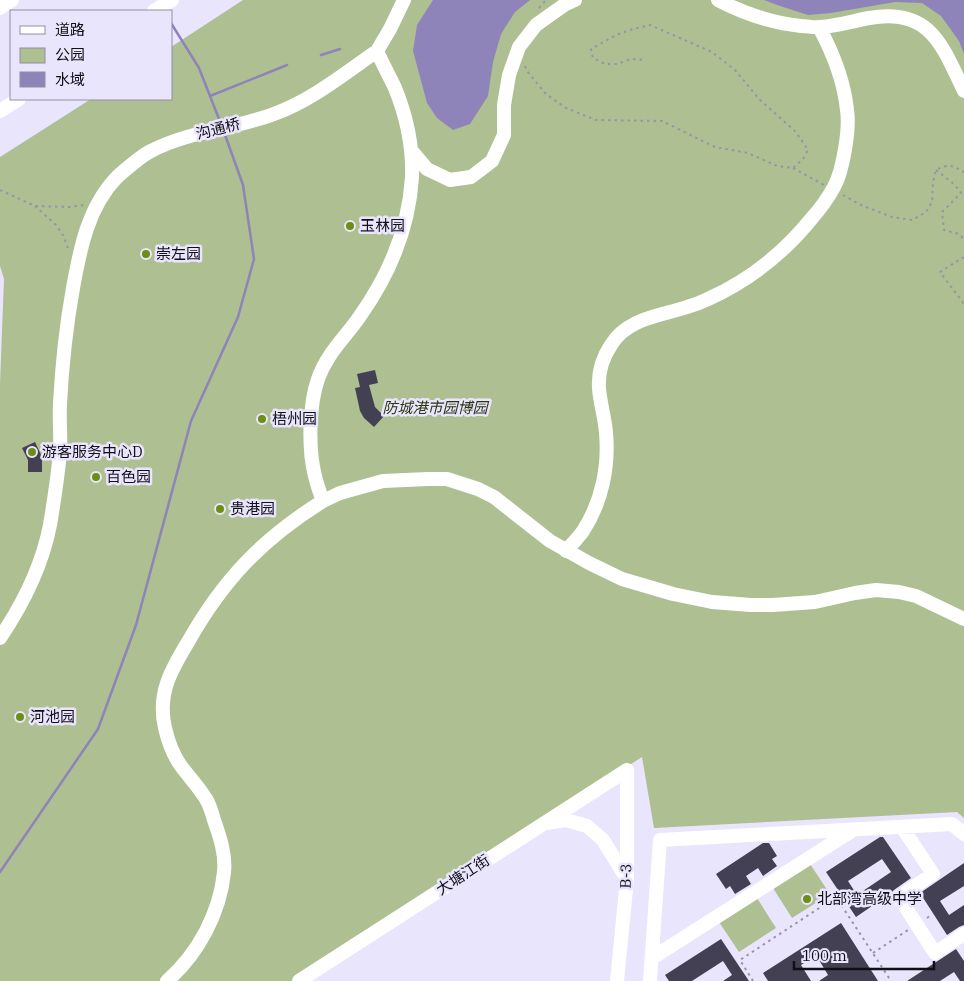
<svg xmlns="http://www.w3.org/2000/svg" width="964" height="981" viewBox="0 0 964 981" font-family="'IBM Plex Serif','Noto Sans SC',serif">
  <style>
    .green { fill: #aebf92 }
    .water { fill: #8e84b9 }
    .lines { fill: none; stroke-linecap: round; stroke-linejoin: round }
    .stream { stroke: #8e84b9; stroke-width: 2.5 }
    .building { fill: #434053; fill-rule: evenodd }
    .path { stroke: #9794a5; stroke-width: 2; stroke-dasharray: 2.5 4; stroke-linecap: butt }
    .minor { stroke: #fff; stroke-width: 14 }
    .poi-dot { fill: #6d8e14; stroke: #e9e5fd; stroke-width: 2 }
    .labels { text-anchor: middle; stroke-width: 5; stroke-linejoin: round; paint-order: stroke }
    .street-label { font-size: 15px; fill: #100f16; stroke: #e9e5fd }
    .poi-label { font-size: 15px; fill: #100f16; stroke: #e9e5fd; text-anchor: start }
    .park-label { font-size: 15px; font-style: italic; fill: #29360c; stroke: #e9e5fd }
  </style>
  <rect width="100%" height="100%" fill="#e9e5fd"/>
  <path class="green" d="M243,0h721v818l-7,-6 -303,16 -12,-71 -350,224h-292v-597l4,-105 -4,-13v-109l91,-58h80v-52z
    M810,864l20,30 -38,24 -19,-30z
    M757,898l19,30 -37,24 -20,-30z"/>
  <path class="water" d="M433,0h97l-15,12 -14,22 -8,28 -5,34 -18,28 -17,6 -16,-12 -10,-15 -14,-52 4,-26z
    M764,0h200v54l-5,-13 -18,-25 -19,-13 -27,-1 -64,11 -23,2 -28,-9z"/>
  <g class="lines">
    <path class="stream" d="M171,23l28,45 22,56
      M321,55l19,-6
      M210,96l77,-31
      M0,872l98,-143 38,-104 55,-204 47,-104 16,-58 -11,-74 -19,-53"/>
  </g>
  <path class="building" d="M375,370l3,13 -9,2 6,22 9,9 -10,11 -10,-9 -4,-7 -5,-23 5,-1 -3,-13z
    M35,442l7,15v15h-14v-12l-6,-12z
    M880,837h3l28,41 -17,12 -3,3 -35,24 -30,-45zM882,859l9,13 -34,23 -9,-14z
    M763,843h6l8,13 -5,3 5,7 -14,10 -5,-8 -12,8 5,8 -16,10 -5,-8 -4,3 -10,-15z
    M964,863v23l-24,15 9,14 15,-10v20l-5,2 -12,8 -27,-42z
    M841,923l37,58h-59l9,-6 -12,-20 -15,10 10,16h-43l-5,-8z
    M721,939l28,42h-26l9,-6 -9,-14 -31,20h-23l-4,-6z
    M956,949l8,12v20h-4l-6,-9 -14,9h-33z"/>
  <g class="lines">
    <path class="path" d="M539,8l7,-8
      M525,66l2,5 19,23 20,14 30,12 66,1 53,26 33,6 29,13 16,2 10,-9 5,-9 -12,-18 -37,-33 -24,-29 -23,-18 -62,-27 -17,4 -17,6 -25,14 2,9 12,6h12l14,-5 14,1
      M793,168l31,17
      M936,170l18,14 7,9 -19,19 2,18 15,4 5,5
      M0,190l35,16 35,1 14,-2
      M843,195l18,10 31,12 20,3 14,-8 6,-10 1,-20 3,-12c13,-7 17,-4 28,2
      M35,206l21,19 7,10 6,16
      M964,257l-24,15 24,32
      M927,918l4,-3
      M873,953l35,-23
      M753,981l-13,-21 96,-63 55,84"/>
    <path class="minor" d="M404,0l-14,29 -13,22c5,12 12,24 18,37 11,27 18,59 17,89 -3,51 -23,98 -52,139 -15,22 -33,37 -42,63 -9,26 -10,70 -3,97 2,9 5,17 8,25l17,-8 43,-12 45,-2h19l31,10 16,8 56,44 39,22 33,16 51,15 39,8 39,3h22l42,-3 40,-9 21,-3 23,2 17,4 48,23
      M718,0c25,13 54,23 83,26 7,0 13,2 19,1 17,-1 33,-6 49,-9 61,-11 73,27 95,73
      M0,8l12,-8
      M154,11l18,-11
      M0,111l19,-12
      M411,150l16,19 23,11 21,-3 21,-16 12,-26v-30l5,-30 10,-28 17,-22 28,-20 11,-5
      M566,551c6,-7 12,-13 17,-20 19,-29 26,-65 23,-98 -1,-15 -6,-30 -7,-45 -1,-15 4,-31 12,-43 16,-27 50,-29 76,-38 7,-2 15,-5 21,-8 42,-19 75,-45 104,-81 8,-9 16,-20 22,-31 9,-16 16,-59 13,-77 -3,-30 -14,-57 -28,-83
      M0,638c23,-34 42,-72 50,-113 4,-24 8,-49 10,-74 1,-15 -1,-31 0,-47 2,-39 6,-77 13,-116 7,-39 15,-81 44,-111 8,-7 25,-22 34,-26 38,-20 83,-22 123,-37 38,-14 70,-40 103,-63
      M546,823l20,-3 21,6 16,14 24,39
      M902,827l31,47 -34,23 36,56 29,-19
      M652,958l201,-128
      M167,981c31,-27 53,-68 57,-109 2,-17 -4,-35 -10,-52 -2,-7 -4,-15 -8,-21 -7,-12 -17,-22 -25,-33 -8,-11 -13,-25 -16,-38 -8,-34 6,-58 23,-86 35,-62 74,-103 135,-141
      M299,981l328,-211
      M617,981l10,-102v-109
      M650,981l10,-141 292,-16 12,10"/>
  </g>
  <g class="poi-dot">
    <circle cx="350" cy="226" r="5"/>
    <circle cx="146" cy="254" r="5"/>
    <circle cx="262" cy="419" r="5"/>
    <circle cx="32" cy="452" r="5"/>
    <circle cx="96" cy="477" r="5"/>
    <circle cx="220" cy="509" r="5"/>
    <circle cx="20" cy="717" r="5"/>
    <circle cx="807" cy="899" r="5"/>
  </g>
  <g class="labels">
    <g class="street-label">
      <text transform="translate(218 129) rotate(-14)" y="5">沟通桥</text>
      <text transform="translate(463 875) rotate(-33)" y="5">大塘江街</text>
      <text transform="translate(626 876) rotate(-88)" y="5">B-3</text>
    </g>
    <g class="poi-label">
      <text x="360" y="231">玉林园</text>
      <text x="156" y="259">崇左园</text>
      <text x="272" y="424">梧州园</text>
      <text x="42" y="457">游客服务中心D</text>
      <text x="106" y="482">百色园</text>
      <text x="230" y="514">贵港园</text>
      <text x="30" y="722">河池园</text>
      <text x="817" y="904">北部湾高级中学</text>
    </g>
    <g class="park-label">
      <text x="435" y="413">防城港市园博园</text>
    </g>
  </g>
  <rect x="10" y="10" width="162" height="90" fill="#e9e5fd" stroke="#928fa1"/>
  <rect x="20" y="26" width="25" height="8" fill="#ffffff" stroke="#928fa1"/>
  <text x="55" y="35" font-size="15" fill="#100f16">道路</text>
  <rect x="20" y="48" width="25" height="15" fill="#aebf92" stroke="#928fa1"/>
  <text x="55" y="60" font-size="15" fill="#100f16">公园</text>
  <rect x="20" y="72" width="25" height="15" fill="#8e84b9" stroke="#928fa1"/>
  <text x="55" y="85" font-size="15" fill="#100f16">水域</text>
  <path d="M794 961v8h140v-8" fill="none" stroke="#100f16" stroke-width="2.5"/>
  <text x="802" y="961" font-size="15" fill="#100f16" stroke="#e9e5fd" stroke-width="4" paint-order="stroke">100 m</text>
</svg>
